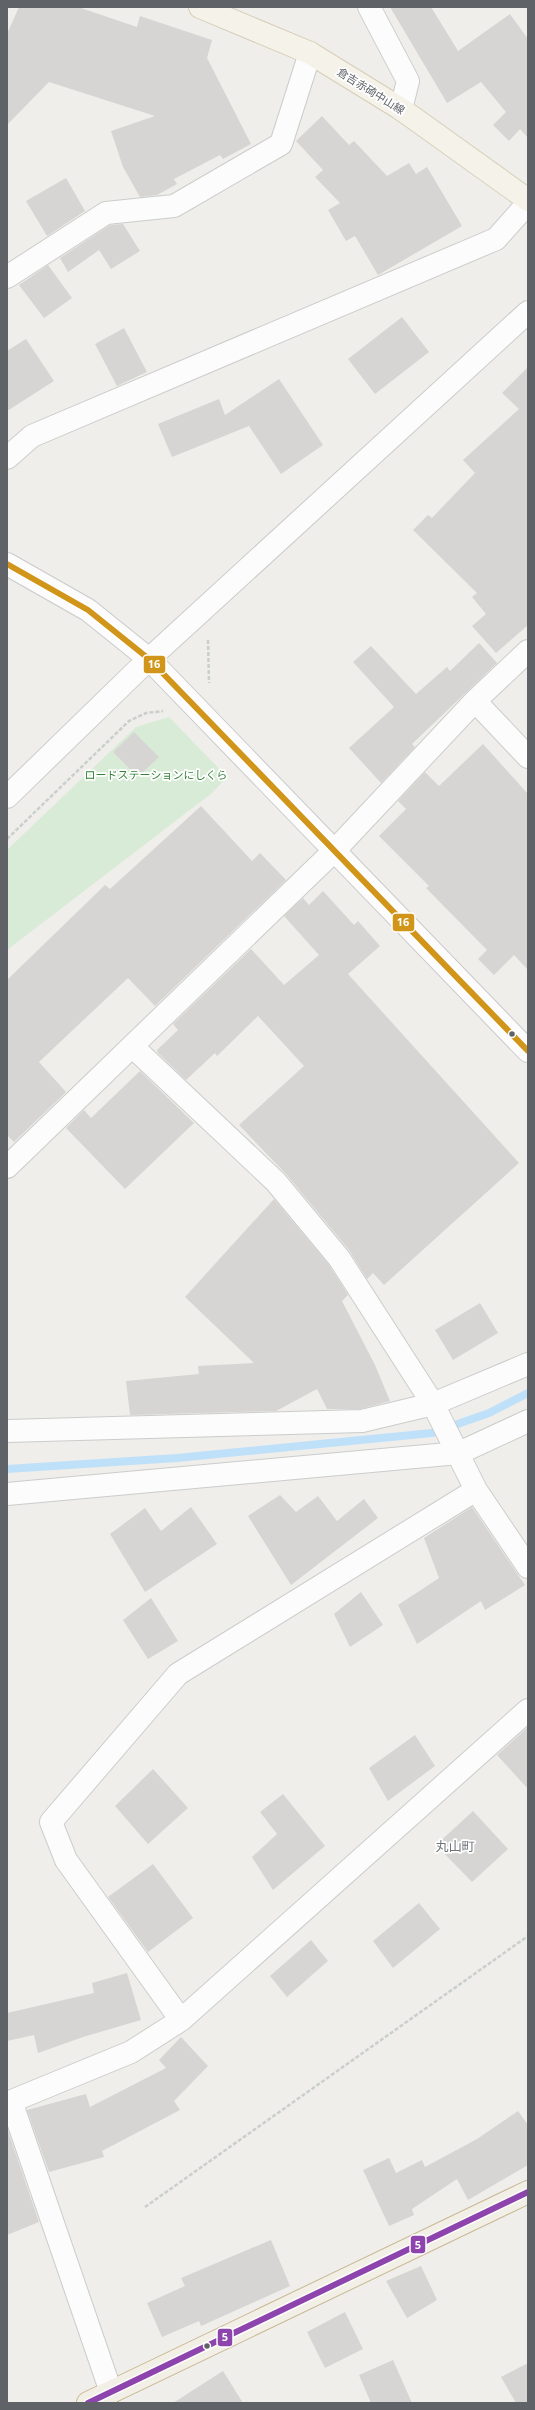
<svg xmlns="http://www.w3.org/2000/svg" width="535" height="2410" viewBox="0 0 535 2410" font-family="'Open Sans','Noto Sans JP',sans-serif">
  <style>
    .park { fill: #d8ebd6 }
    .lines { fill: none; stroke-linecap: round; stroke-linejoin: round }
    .stream { stroke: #bfe0f9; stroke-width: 8 }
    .building { fill: #d6d5d3 }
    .minor-casing { stroke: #cbcccc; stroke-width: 24 }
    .tertiary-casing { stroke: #cbcccc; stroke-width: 24 }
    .secondary-casing { stroke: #cacacb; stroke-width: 24 }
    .primary-casing { stroke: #d7ceb8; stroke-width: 24 }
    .trunk-casing { stroke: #c8b996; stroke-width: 24 }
    .path { stroke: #cacfcc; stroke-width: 2.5; stroke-dasharray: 4 2; stroke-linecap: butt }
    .minor { stroke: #fdfcfc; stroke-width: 22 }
    .tertiary { stroke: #fdfcfc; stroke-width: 22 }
    .secondary { stroke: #fdfcfc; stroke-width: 22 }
    .primary { stroke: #f4f2e9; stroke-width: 22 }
    .trunk { stroke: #f2f0e6; stroke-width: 22 }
    .bus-1-casing { stroke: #fff; stroke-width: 9 }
    .bus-2-casing { stroke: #fff; stroke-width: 9 }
    .bus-1 { stroke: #d1951a; stroke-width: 6 }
    .bus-2 { stroke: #8e44ad; stroke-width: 6 }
    .bus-dot { fill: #5f6368; stroke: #fff; stroke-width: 1.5 }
    .labels { text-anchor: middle; stroke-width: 3.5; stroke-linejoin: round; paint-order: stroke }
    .street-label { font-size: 11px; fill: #5f6368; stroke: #fff }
    .park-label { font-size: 11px; fill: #348238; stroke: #fff }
    .quarter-label { font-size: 13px; fill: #70757a; stroke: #fff }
    .line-badge { stroke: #fff; stroke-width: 1.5 }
    .badge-label { font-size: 11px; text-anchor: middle; font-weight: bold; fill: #fff }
  </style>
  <rect width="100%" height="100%" fill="#efeeea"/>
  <path class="park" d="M169,717l58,60 -15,16 -205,157v-100l129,-123z"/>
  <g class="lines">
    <path class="stream" d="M7,1469l170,-11 255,-25 57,-20 39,-20"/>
  </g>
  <path class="building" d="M19,7h59l59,20 3,-11 72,24 -5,18 44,86 -28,15 -3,-4 -46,24 3,5 -20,11 -17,2 -17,-30 -12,-36 44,-15 -106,-34 -42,43v-91z
    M390,7h41l27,44 52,-37 18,25v99l-8,-9 -11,12 -16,-16 13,-13 -25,-30 -34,21z
    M322,116l27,29 5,-4 33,35 22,-13 7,11 11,-7 35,59 -84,49 -23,-39 -9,5 -18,-31 12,-7 -25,-26 8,-7 -27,-29z
    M66,178l19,33 -38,25 -21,-35z
    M123,224l17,27 -29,18 -12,-19 -31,22 -8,-14 50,-33z
    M48,265l24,33 -28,20 -25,-33z
    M402,317l27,35 -54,42 -27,-35z
    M124,328l23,44 -30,14 -22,-42z
    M26,339l28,42 -47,30v-60z
    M528,367v258l-32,28 -24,-27 14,-12 -14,-17 5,-4 -64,-63 15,-15 4,3 43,-45 -12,-13 56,-51 -17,-16z
    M279,379l44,66 -42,29 -32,-48 -77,31 -14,-33 61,-25 6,16z
    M479,643l18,20 -85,81 3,3 -34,36 -32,-35 45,-41 -41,-45 18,-16 45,48 31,-27 3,4z
    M134,732l25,25 -21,20 -25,-25z
    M483,744l45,50v176l-14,-15 -20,20 -16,-16 9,-9 -61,-62 3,-2 -50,-50 27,-27 -8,-8 27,-29 14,14z
    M201,806l51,55 8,-8 26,27 -131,126 -27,-28 -89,84 27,30 -52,50 -7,-7v-155l98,-95 5,4z
    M323,891l31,34 4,-4 22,25 -32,28 171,189 -135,122 -11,-12 -6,6 -18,-29 -63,-76 -47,-49 65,-59 -46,-50 -41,40 -2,-3 -29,27 -28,-27 -1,-3 21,-20 -5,-6 78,-75 33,36 35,-30 -35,-39 19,-18 6,7z
    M140,1071l54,52 -69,66 -59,-61 18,-18 7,8z
    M274,1199l55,66 19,30 -6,6 33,64 15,36 -30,8h-33l-10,-20 -41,22 -146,4 -4,-34 73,-7 -1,-8 56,-3 -69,-66z
    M480,1303l18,30 -45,27 -18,-30z
    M280,1495l16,17 22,-16 19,25 27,-22 14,19 -87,67 -43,-69z
    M191,1507l26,37 -72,48 -35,-58 35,-26 16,23z
    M472,1507l53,78 -40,25 -4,-9 -64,43 -19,-39 41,-27 -15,-40z
    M361,1592l22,33 -33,22 -16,-33z
    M151,1598l27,43 -30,18 -25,-39z
    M528,1727v62l-31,-34z
    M415,1735l20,31 -47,35 -19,-33z
    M153,1769l35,39 -40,36 -33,-38z
    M283,1794l42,52 -52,44 -21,-33 25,-23 -17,-22z
    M473,1811l35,38 -36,33 -36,-37z
    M153,1864l40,54 -45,34 -40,-55z
    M419,1903l21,26 -47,39 -20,-27z
    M311,1940l17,21 -41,36 -17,-21z
    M127,1973l14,47 -58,17 -45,16 -4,-18 -27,6v-28l87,-20 -2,-10z
    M181,2037l27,29 -34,35 6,9 -78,41 2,6 -55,15 -22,-62 59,-16 4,13 76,-39 -7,-8z
    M518,2111l10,14v40l-60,35 -11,-21 -45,30 2,6 -25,11 -26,-56 26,-12 7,15 26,-13 3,7 52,-28z
    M7,2128l32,94 -32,13z
    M271,2240l19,46 -89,40 -2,-5 -37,16 -15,-34 38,-17 -4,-8z
    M421,2266l16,34 -30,18 -21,-37z
    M345,2312l18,37 -38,19 -18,-36z
    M393,2360l19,43h-41l-12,-28z
    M528,2363v40h-12l-15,-26z
    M223,2371l20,32h-70z"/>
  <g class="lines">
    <defs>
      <path id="minor" d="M369,7l39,74 -7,28
        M7,277l99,-64 68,-7 107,-62 29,-91
        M7,458l25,-22 464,-197 32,-36
        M475,701l53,56
        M133,1047l143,135 63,76 94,146 43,86 52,77
        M7,1167l328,-317 140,-149 53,-50
        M7,1431l355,-10 71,-17 95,-40
        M7,1494l452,-41 69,-32
        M181,2020l347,-310
        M11,2101l100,291
        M7,2103l124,-51 50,-32 -115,-160 -15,-38 127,-148 298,-184"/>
      <path id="tertiary" d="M7,797l142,-138"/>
      <path id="secondary" d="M7,564l81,46 61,49 379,392
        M149,659l379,-347"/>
      <path id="primary" d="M200,7l110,46 91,56 127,91"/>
      <path id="trunk" d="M88,2403l440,-211"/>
    </defs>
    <use href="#minor" class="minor-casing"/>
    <use href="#tertiary" class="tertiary-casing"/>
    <use href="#secondary" class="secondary-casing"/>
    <use href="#primary" class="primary-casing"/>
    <use href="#trunk" class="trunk-casing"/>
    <path class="path" d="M208,640l1,43
      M7,839l122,-118 17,-8 17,-2
      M145,2207l383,-271"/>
    <use href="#minor" class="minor"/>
    <use href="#tertiary" class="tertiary"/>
    <use href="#secondary" class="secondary"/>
    <use href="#primary" class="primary"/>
    <use href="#trunk" class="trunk"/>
    <defs>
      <path id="bus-1" d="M7,564l81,46 61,49 379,392"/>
      <path id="bus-2" d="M88,2403l440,-211"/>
    </defs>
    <use href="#bus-1" class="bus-1-casing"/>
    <use href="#bus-2" class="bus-2-casing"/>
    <use href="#bus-1" class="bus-1"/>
    <use href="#bus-2" class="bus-2"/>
  </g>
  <g class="bus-dot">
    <circle cx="512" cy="1034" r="3.5"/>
    <circle cx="207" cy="2346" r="3.5"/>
  </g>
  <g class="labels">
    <g class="street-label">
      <text transform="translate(371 91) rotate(32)" y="4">倉吉赤碕中山線</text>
    </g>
    <g class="park-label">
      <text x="156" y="779">ロードステーションにしくら</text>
    </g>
    <g class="quarter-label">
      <text x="455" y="1851">丸山町</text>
    </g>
  </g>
  <g class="line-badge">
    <rect x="143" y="655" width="23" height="19" rx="4" fill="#d1951a"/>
    <rect x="392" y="913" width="23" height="19" rx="4" fill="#d1951a"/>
    <rect x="410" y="2235" width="16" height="19" rx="4" fill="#8e44ad"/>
    <rect x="217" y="2328" width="16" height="19" rx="4" fill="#8e44ad"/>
  </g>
  <g class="badge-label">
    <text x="154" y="668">16</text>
    <text x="403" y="926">16</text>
    <text x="418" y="2249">5</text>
    <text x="225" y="2341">5</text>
  </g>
  <rect width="535" height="2410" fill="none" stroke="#5f6368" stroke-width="16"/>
</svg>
